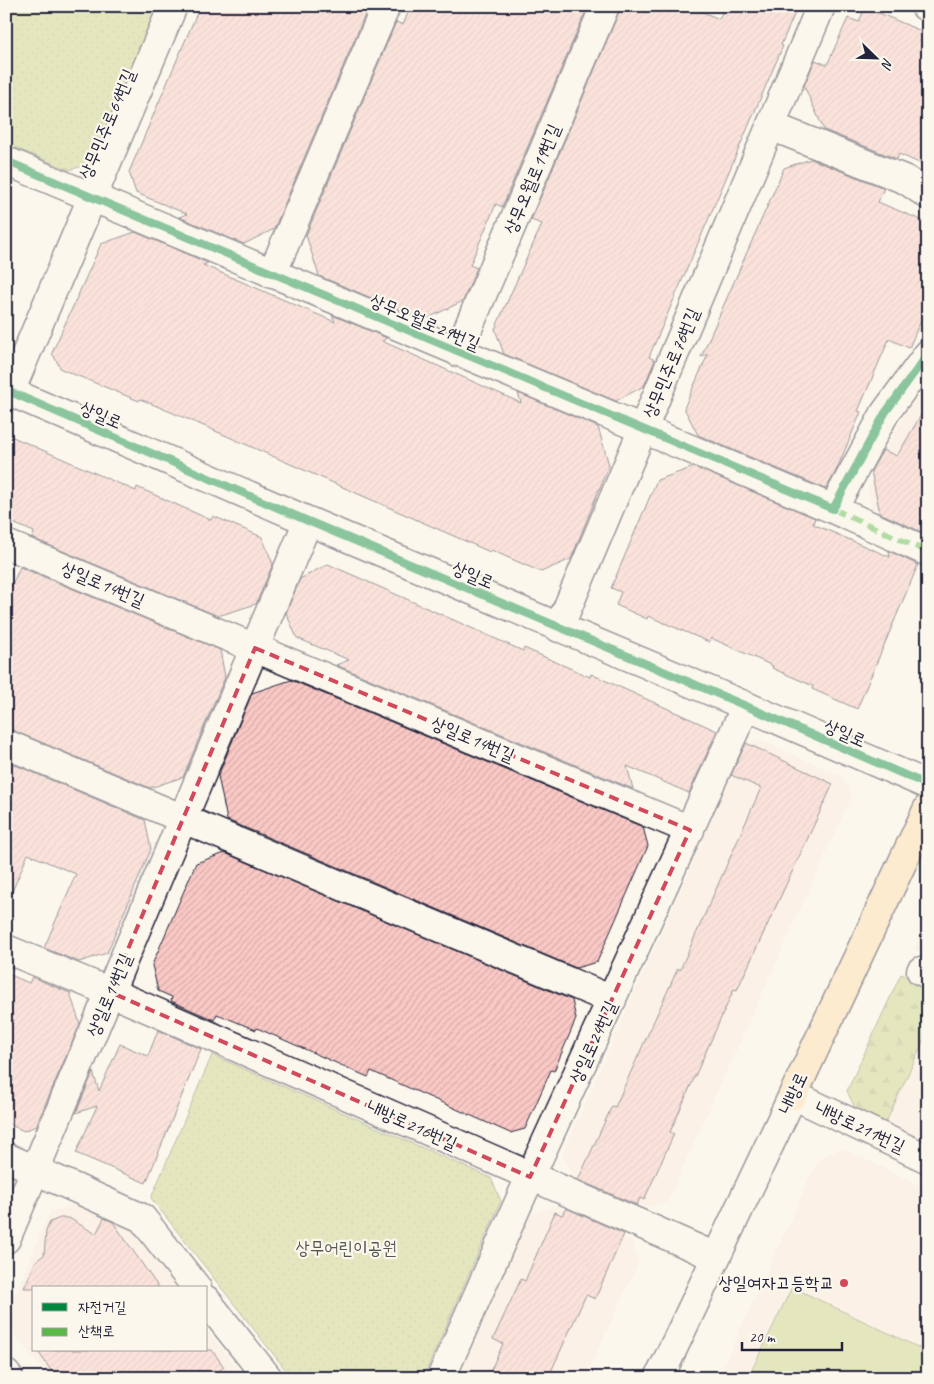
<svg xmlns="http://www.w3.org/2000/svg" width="934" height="1384" viewBox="0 0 934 1384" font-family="Caveat,'Poor Story',sans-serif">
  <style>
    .built { fill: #fbe9e0 }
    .grass { fill: #c8d386; stroke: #757a60 }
    .forest { fill: url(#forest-firs); stroke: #757a60 }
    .park { fill: url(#park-dots); stroke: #757a60 }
    .building { fill: url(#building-hatch); stroke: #22223b }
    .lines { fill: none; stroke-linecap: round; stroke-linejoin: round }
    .minor-casing { stroke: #22223b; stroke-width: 31 }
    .major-casing { stroke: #22223b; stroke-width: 31 }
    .minor { stroke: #fbf7ec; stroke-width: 28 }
    .major { stroke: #fedbac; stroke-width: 28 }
    .quiet { stroke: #58b947; stroke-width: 6; stroke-dasharray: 12 6; stroke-linecap: butt }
    .cycleway-casing { stroke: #fbf7ec; stroke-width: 11 }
    .cycleway { stroke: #00873e; stroke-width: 8 }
    .marked { fill: none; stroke: #d1495b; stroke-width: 4; stroke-dasharray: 10 6; stroke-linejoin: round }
    .poi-dot { fill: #d1495b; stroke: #fbf7ec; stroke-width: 2 }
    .labels { text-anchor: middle; stroke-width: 4.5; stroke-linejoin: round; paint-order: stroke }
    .street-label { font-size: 18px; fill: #22223b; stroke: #fbf7ec }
    .park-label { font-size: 18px; fill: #545752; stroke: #fbf7ec }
    .poi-label { font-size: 18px; fill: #22223b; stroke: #fbf7ec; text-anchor: end }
  </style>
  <defs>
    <pattern id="forest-firs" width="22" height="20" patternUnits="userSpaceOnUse" patternTransform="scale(1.25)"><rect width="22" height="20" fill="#c8d386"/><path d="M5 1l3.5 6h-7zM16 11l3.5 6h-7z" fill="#acb575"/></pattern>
    <pattern id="park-dots" width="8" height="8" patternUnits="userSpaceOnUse" patternTransform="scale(1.25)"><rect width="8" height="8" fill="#c8d386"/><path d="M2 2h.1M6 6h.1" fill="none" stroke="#acb575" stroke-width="1.8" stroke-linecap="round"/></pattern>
    <pattern id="building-hatch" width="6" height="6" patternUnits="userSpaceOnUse" patternTransform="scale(1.25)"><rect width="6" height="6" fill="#fac9c5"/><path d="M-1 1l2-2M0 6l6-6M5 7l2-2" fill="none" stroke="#d6acaa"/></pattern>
  </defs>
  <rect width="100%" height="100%" fill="#fbf7ec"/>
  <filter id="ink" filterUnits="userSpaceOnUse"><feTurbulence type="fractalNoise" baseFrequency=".02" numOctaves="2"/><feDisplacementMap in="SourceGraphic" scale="10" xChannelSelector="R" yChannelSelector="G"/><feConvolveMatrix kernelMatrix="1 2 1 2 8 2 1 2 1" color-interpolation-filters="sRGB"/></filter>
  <g filter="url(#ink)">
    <path class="built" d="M928,375v160l-56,-25 -5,-19 19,-44z
      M757,739l86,37 9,20 -185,406 -20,5 -74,-32 -11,-21 184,-410z
      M928,921v35l-14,-7z
      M928,1031v110l-42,-19z
      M842,1148l86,41v189h-210l100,-219z
      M77,1204l54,25 45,59h-142v62h172v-22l38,50h-195l-43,-55v-8l44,-103z
      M556,1206l77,36 6,20 -54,116h-129l74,-163z"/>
    <path class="grass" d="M792,1287l136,65v26h-180z"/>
    <path class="forest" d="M901,974l27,13v44l-42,91 -31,-14 -8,-17z"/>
    <path class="park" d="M6,6h152l-63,150 -12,10 -14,4 -63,-26z
      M212,1055l279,123 10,23 -78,177h-131l-141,-180z"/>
    <path class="building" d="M200,6h159l8,4 -93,219 -30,15 -65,-27 8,-3 -51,-21 -7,-21z
      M411,6h177l-86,201 -6,-3 -26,61 7,3 -14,33 -39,19 -105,-44 -13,-41 90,-213 7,3z
      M620,6h69l30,13 6,-13h73l-17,39 2,1 -134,311 6,3 -11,26 -28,15 -112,-47 -9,-25 47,-105 -11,-4 88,-208z
      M865,7l63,27v133l-29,-13 -2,5 -73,-29 -20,-44 11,-26 12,5 21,-47 11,4z
      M811,159l73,29 -6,14 50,21v81l-19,44 -20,-9 -31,72 3,1 -25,59 -10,18 -128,-54 -14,-27 24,-54 -7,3 83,-189z
      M135,232l73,31 -5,2 132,57 -3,-7 55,23 -5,3 139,62 -3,-10 80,34 11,38 -38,94 -30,13 -50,-22 -1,2 -286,-126 -64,-27 -1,2 -78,-32 -9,-16 49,-109z
      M928,403v132l-48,-22 -9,-42 12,-21 14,6z
      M6,434l130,57 1,-4 74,33 2,-4 49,21 11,27 -17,40 -38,12 -186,-78 2,-6 -28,-12z
      M694,467l121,51 -2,6 77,33 -1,-6 29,14 -61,144 -45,-20 1,-3 -41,-18 1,-2 -62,-28 -2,4 -61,-26 -1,3 -31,-14 5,-13 -10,-4 46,-108z
      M328,564l195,87 1,-3 66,29 1,-3 126,57 -28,62 -62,-27 6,23 -297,-124 13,-5 -52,-22 -11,-25 14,-34z
      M20,567l200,83 5,27 -42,100 -33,11 -138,-58 -6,-1v-131z
      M291,680l352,147 5,19 -51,116 -21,6 -349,-148 -9,-44 34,-83z
      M746,743l87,41 -96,206 -3,-1 -64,143 4,2 -30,66 -4,-2 -3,7 -59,-25 34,-74 3,1 63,-139 2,2 81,-182 -30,-13z
      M6,761l139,59 6,29 -44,104 -28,9 -35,-14 32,-74 -48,-20 -22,52z
      M225,853l347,147 4,19 -22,52 -3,-1 -26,59 -15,4 -139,-62 -3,6 -111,-49 -1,2 -39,-16 -3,6 -43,-19 1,-4 -14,-6 -6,-26 44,-102z
      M6,973l23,10 3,-6 38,16 10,31 -44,102 -12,5 -18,-8z
      M158,1030l43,19 -55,134 -70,-30 21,-47 -21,7 17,-41 6,19 21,-47 28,12z
      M566,1208l58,26 -29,65 -9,-4 -38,83h-61l16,-34 -10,-5 28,-60 4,2 30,-69 7,3z
      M60,1218h9l27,16 8,-16 9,4 46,66h-135l12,-27 8,-6 2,-24 4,-9z
      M37,1350h175l12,17 -14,11h-154z"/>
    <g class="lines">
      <defs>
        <path id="minor" d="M925,6l3,1
          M771,126l135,54 22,15
          M6,161l827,348 95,43
          M272,274l114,-268
          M458,352l147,-346
          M6,390l302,131 438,185 182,79
          M10,392l163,-386
          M833,509l52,-96 43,-59
          M6,544l684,286
          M559,628l262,-622
          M6,744l606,256
          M6,949l104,43 606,265
          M921,971l7,3
          M6,1157l136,61 55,70
          M6,1239l302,-718
          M206,1300l62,78
          M6,1374l3,4
          M441,1378l89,-201 216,-471
          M659,1378l134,-283 135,64"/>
        <path id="major" d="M793,1095l135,-287"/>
      </defs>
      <use href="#minor" class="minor-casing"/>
      <use href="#major" class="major-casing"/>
      <use href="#minor" class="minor"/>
      <use href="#major" class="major"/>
      <path class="quiet" d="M833,509l95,43"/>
      <defs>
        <path id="cycleway" d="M6,161l827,348 52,-96 43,-59
          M6,390l302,131 438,185 182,79"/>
      </defs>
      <use href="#cycleway" class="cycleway-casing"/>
      <use href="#cycleway" class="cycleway"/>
    </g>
  </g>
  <path d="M0 0H934V1384H0ZM255,648l435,182 -160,347 -420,-185z" fill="#fbf7ec" fill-opacity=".55" fill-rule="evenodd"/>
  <path class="marked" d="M255,648l435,182 -160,347 -420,-185z"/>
  <circle class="poi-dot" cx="844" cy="1283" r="5"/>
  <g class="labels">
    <g class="street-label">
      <text transform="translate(107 124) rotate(-67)" y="6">상무민주로64번길</text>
      <text transform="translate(532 179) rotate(-67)" y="6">상무오월로19번길</text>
      <text transform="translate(425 322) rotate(23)" y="6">상무오월로29번길</text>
      <text transform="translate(671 363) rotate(-67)" y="6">상무민주로76번길</text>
      <text transform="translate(101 415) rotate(23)" y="6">상일로</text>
      <text transform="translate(473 575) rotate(23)" y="6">상일로</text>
      <text transform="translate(103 584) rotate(23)" y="6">상일로14번길</text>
      <text transform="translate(845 733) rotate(24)" y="6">상일로</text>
      <text transform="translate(473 739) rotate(23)" y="6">상일로14번길</text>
      <text transform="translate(109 995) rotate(-67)" y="6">상일로14번길</text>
      <text transform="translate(593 1042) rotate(-65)" y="6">상일로24번길</text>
      <text transform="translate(793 1093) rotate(-65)" y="6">내방로</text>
      <text transform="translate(412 1125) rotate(24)" y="6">내방로216번길</text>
      <text transform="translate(860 1127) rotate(25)" y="6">내방로211번길</text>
    </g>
    <g class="park-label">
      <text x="346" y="1254">상무어린이공원</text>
    </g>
    <g class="poi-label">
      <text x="834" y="1289">상일여자고등학교</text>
    </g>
  </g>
  <rect width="934" height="1384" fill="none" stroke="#fbf7ec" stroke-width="25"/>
  <rect x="12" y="12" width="909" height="1359" fill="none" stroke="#22223b" stroke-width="2" filter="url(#ink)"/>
  <rect x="32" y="1286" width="175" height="65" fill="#fbf7ec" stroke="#a4a2a5"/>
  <rect x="42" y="1303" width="25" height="8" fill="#00873e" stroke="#a4a2a5"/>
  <text x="78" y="1312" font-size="15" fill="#22223b">자전거길</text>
  <rect x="42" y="1328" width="25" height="8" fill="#58b947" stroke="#a4a2a5"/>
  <text x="78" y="1336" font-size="15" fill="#22223b">산책로</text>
  <g transform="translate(876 58) rotate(113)" stroke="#fbf7ec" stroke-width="4" paint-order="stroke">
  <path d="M0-4L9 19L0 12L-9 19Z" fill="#22223b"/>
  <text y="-8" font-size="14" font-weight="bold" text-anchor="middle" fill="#22223b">N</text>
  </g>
  <path d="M742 1342v8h100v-8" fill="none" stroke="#22223b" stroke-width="2.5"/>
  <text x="749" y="1342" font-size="15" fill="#22223b" stroke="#fbf7ec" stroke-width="4" paint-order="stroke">20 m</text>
</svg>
